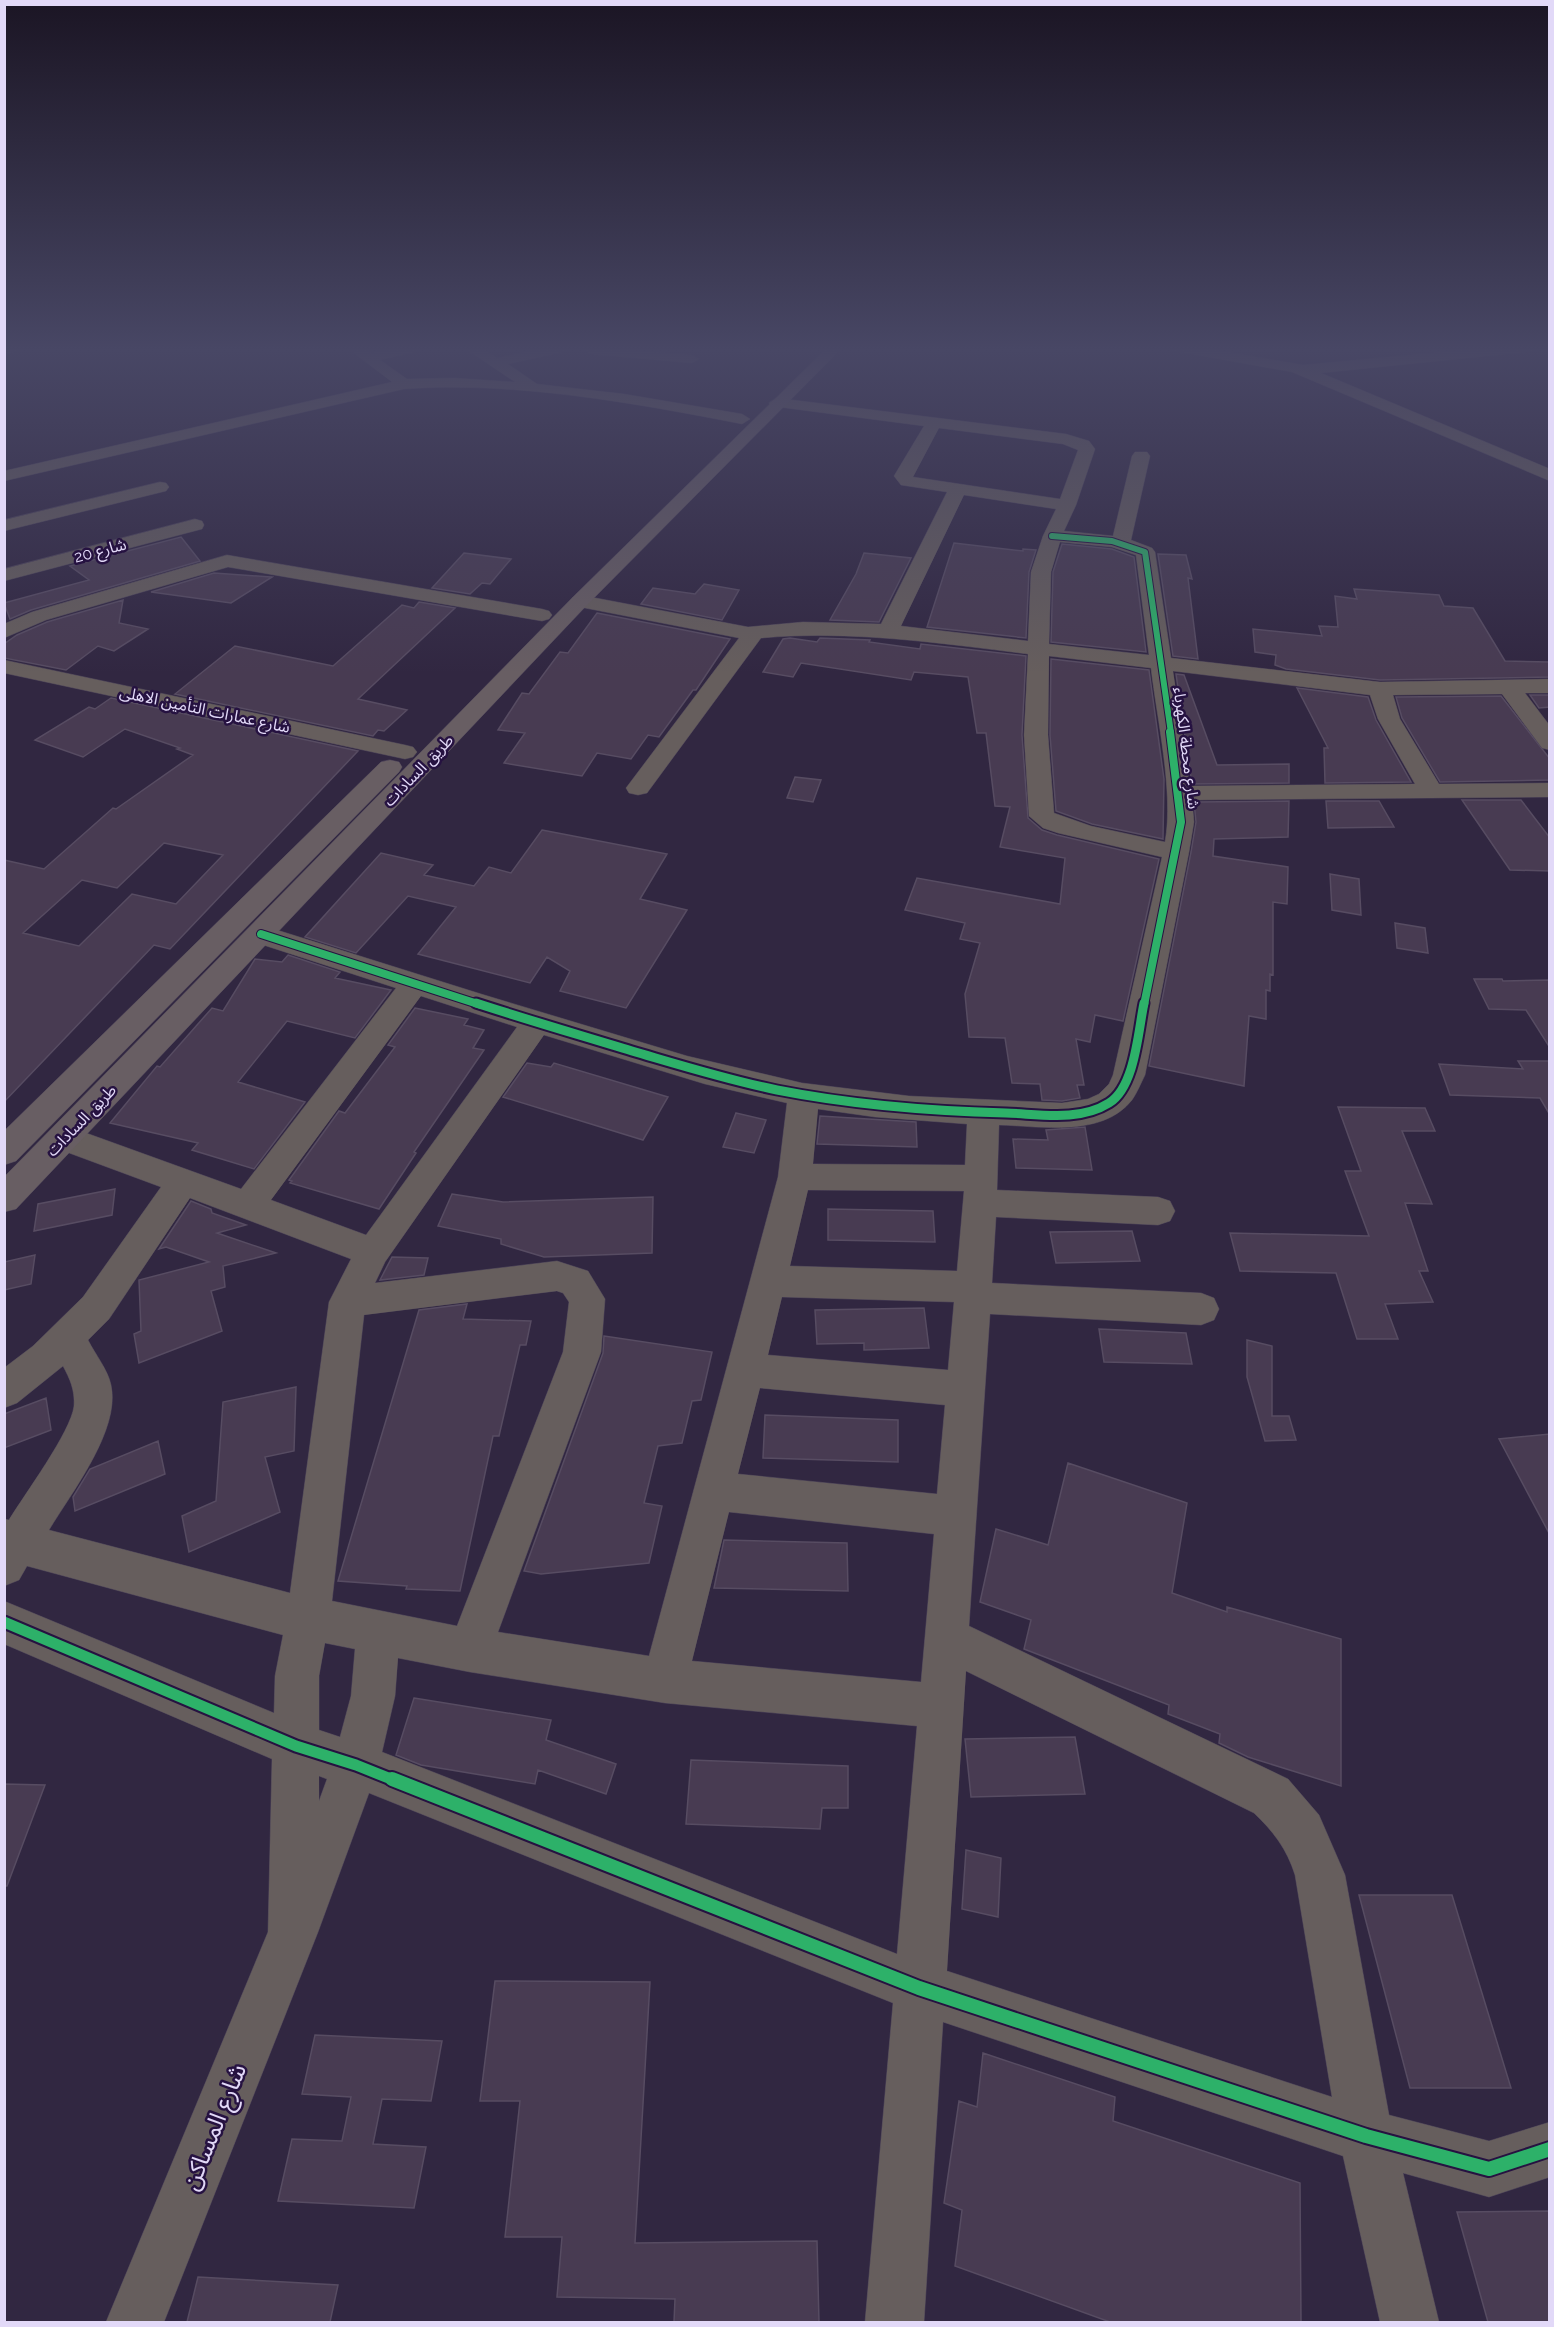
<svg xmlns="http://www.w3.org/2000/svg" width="1554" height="2327" viewBox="0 0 1554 2327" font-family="Raleway,'Noto Sans Arabic',sans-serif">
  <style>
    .building { fill: #483b52; stroke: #574c62; stroke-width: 1.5; fill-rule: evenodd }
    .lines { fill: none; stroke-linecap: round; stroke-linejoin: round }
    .street-casing { stroke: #4b4258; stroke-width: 1 }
    .secondary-casing { stroke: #4b4258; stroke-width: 1 }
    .primary-casing { stroke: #4b4258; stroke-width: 1 }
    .street { fill: #665e5d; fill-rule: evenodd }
    .secondary { fill: #696062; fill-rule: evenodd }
    .primary { fill: #685e63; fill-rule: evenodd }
    .cycleway-far4-casing { stroke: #261241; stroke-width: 8 }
    .cycleway-far3-casing { stroke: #261241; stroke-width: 10 }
    .cycleway-far2-casing { stroke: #261241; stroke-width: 13 }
    .cycleway-far1-casing { stroke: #261241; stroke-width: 15 }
    .cycleway-casing { stroke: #261241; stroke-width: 18 }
    .cycleway-far4 { stroke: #2db169; stroke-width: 6 }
    .cycleway-far3 { stroke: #2db169; stroke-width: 8 }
    .cycleway-far2 { stroke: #2db169; stroke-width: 9 }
    .cycleway-far1 { stroke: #2db169; stroke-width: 11 }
    .cycleway { stroke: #2db169; stroke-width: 14 }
    .labels { text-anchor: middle; stroke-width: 5; stroke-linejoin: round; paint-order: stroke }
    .far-street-label { font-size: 16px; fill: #e2d9f8; stroke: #261241 }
    .near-street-label { font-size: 24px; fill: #e2d9f8; stroke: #261241 }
  </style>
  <rect width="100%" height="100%" fill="#312741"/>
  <path class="building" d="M181,537l19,24 -169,49 -21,9 -6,-16 85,-23 -19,-14z
    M954,543l69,8v-2l13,1 -7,22 -3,66 -99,-11z
    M1062,544l50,5 22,8 12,95 -95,-10 2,-70z
    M464,553l47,6 -21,25 -8,-1 -12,11 -38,-6z
    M864,553l47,5 -32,64 -49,-2 26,-46z
    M1158,554l28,1 6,24 -4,-1 10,81 -25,-3z
    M214,573l58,4 -41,26 -80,-11z
    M704,584l35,6 -17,30 -81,-16 12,-16 42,6z
    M1354,589l85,6 5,11 29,2 32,53 45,1v15l-170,3 -94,-11 -11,-4 1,-10 -21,-3 -2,-23 69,7 -3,-10 19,1 -3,-31 22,3z
    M123,600l-4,23 29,6 -34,22 -16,-5 -32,24 -62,-12v-14l13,-9 30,-13z
    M419,602l36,6 -97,91 49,11 -23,21 -6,-1 -5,6 -198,-42 60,-48 98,20 69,-61 12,3z
    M597,613l133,26 -34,51h-3l-34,47 -11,-2 -17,24 -34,-6 -15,23 -78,-13 21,-30 -27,-3 24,-37 7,1 31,-42 8,1z
    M790,638l27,4 3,-4 50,2 -1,2 51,7 1,-5 105,12 -4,79 6,83 14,12 15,5 102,24 -36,162 -28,-6 -5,27 -14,-3 8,46h-7l3,13 -18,3 -20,-1 -2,-16 -28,-1 -7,-45 -36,-1 -4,-43 15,-51 -20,-4 5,-16 -60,-13 12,-32 143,26 5,-46 -65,-11 10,-40 -15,-1 -9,-73h-9l-9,-56 -54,-5 -3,8 -110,-17 -8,14 -30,-5 20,-33z
    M1051,659l98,11 15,109 -1,60 -71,-15 -36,-13 -6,-76z
    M1176,674l8,1 33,90 72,-1v19l-97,1z
    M1297,688l71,9 8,23 35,62 -86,1 -1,-35h4z
    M1530,695h20v12l-11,1z
    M1501,696l49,63v21l-110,2 -38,-64 -6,-21z
    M111,698l247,53 -188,198 -16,-4 -150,157v-242l40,9 69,-61 3,1 77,-54 -16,-6 3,-1 -55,-19 -42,28 -48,-17 54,-33 6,2zM164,843l59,12 -47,49 -44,-10 -53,52 -56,-13 59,-53 35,8z
    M795,777l26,3 -8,22 -26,-4z
    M1462,800h59l29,38v33l-40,-1z
    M1289,801l-1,36 -74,2 -1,17 75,11 -1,37 -14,-2v73l-3,-1v17l-4,-1v29l-17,-3 -5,70 -95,-20 42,-214 5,-30 -2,-20z
    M1326,801h53l15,26 -66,1z
    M542,830l125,24 -27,45 47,11 -61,98 -66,-17 10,-20 -23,-14 -17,26 -112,-29 38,-47 -48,-11 -52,57 -51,-16 76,-84 52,12 -9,10 50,11 15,-19 22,6z
    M1330,874l29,5 2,36 -29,-5z
    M1395,923l30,5 3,25 -31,-5z
    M288,955l52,17 -5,6 56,12 -36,48 -68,-17 -49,61 67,20 -51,67 -62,-19 6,-7 -88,-20 47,-57 3,1 52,-59 11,3 32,-52 27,3z
    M1474,979h28l1,2 47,-1v68l-24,-38 -37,-1z
    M415,1008l53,11 -4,6 20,5 -11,18 11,2 -70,102 2,1 -37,56 -89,-26 2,-2 -3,-1 50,-69 6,2 50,-66 -7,-2z
    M1518,1061h32v54l-10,-17 -90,-3 -11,-31 84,5z
    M527,1063l24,4 3,-4 114,34 -25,43 -140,-43z
    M1338,1107l87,1 10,23h-33l30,73 -27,-1 23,68h-9l14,31 -48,2 13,35h-41l-21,-66 -96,-2 -10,-38 139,3 -24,-65h16z
    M736,1113l30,7 -12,33 -31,-6z
    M820,1116l96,6 1,25 -100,-3z
    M1085,1127l7,43 -76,-2 -3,-29 35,1 -2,-10z
    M115,1189l-3,26 -78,16 4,-27z
    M452,1194l51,8 150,-5 -1,56 -108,4 -43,-13v-5l-63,-13z
    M191,1201l20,8 1,4 34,12 -29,8 59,20 -53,13 2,21 -14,4 11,40 -83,32 -5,-29 7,-3 -2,-51 70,-18 -43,-15 -7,2z
    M828,1209l105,2 2,31 -107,-2z
    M1132,1231l8,30 -84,2 -6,-31z
    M35,1255l-4,29 -27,6v-28z
    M392,1257l36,1 -4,17 -44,5z
    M467,1304l-4,15 68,2 -5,24h-6l-21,91h-6l-33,155 -54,-2 1,-3 -69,-5 81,-271z
    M924,1308l5,40 -65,2v-7l-47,1 -2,-34z
    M1099,1329l87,4 6,31 -88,-2z
    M604,1336l108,16 -11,48 -9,1 -10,42 -24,3 -14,57 18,3 -13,57 -108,11 -17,-3 79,-218z
    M1247,1340l25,6v70h17l7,24 -31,1 -18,-64z
    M296,1387l-2,64 -29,6 15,55 -91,40 -7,-36 34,-15 7,-99z
    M46,1398l5,32 -47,18v-34z
    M765,1415l133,5v42l-135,-4z
    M1550,1434v101l-51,-96z
    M158,1441l7,33 -90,37 -2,-14 17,-28z
    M1068,1463l119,40 -15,90 55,19v-5l114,32v147l-93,-29 -29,-14 1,-9 -52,-20 1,-9 -145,-56 7,-29 -51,-18 16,-73 52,16z
    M724,1540l123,3 1,48 -134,-3z
    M414,1698l137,22 -5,20 70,24 -10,30 -68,-24 -3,14 -114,-19 -25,-10z
    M1075,1737l10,57 -114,3 -6,-58z
    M691,1760l157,6v42h-26l-2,21 -134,-5z
    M4,1784l41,1 -38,101h-3z
    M966,1850l35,8 -3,59 -36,-8z
    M1359,1895h93l59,193h-101z
    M495,1981l155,1 -15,261 182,-2 2,81h-145l1,-23 -118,-2 5,-60h-57l15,-136h-40z
    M315,2035l127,6 -11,60 -49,-2 -9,45 53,3 -12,61 -136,-7 14,-62 50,2 9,-44 -49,-3z
    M983,2053l132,44 -2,24 187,62 1,139h-191l-155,-56 7,-56 -18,-7 15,-102 18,6z
    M1550,2211v111h-62l-31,-110z
    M198,2277l140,8 -8,37h-143z"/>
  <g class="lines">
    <defs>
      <path id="street" d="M346,347h16l9,6 28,-6h25l-2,3 -42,10 27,19 47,-1 61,4 -52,-35h17l17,11 51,-11h26l-2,3 -64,14 29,20 87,10 118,20 8,5 -8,5c-107,-21 -229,-43 -338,-35l-400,92v-10l388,-89z
        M586,347l106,8 7,4 -7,4 -101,-9 -7,-4z
        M1168,347h31l104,18 192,-18h47l-7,4 -214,22 229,96v12l-258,-109 -117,-21z
        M777,398l289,36 23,7 6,8 -19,56 -12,26 49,5 19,-80 3,-4h12l3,4 -19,84 21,8 3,4 16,106 209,24 170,-3v14h-25l25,33v24l-8,-2 -40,-54 -109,1 7,24 39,65 111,-1v14l-358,3 2,22 -5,30 -44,223c-4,8 -8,18 -13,25 -30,38 -92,26 -133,25l-2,65 161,7 12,4 5,10 -5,10 -12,4 -162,-8 -4,66 209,10 13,5 5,11 -5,11 -13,5 -211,-11 -21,312 319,153 31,36 26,60 44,240 100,26 61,-19v55l-61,20 -86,-24 36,149h-59l-37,-166 -400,-134 -19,300h-59l28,-319 -524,-210 -51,139 -154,390h-58l162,-390 4,-173 -268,-115v-43l270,112 1,-37 8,-41 -256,-69 -8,14 -15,6v-67l5,1c15,-25 62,-88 65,-114 1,-16 -4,-27 -11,-40l-46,37 -13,5v-40l29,-22 50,-49 78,-110 -108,-40 -5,-9 5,-9 11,-4 177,64 155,-201 -145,-47 -4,-7 4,-7 10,-2 220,69 206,62 115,27 107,13 153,7 26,-4 11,-5 10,-10 4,-9 49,-218 -104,-24 -15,-5 -14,-12 -5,-81 4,-81c-89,-11 -178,-24 -267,-16l-114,155 -9,2 -9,-2 -3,-5 113,-150 -159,-31 -7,-2 -3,-4 3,-4 7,-2 168,32 55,-5 78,2 66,-132 -46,-7 -7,-9 30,-50 -153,-20 -2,-3zM939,428l124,16 15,6 -18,49 -147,-22zM964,495l92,14 -13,27 -12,36 -3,69 -127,-15zM1060,542l52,5 24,8 13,100 -100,-11 2,-72zM1049,656l102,12c6,52 23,124 14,174l-74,-16 -37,-13 -6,-78zM1173,671l197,24 8,24 37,65 -225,2zM421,996l96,31 -151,208 -95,-35zM544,1035l161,49 82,19 -9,74 -129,479 -151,-24 103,-280 4,-53 -17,-28 -31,-10 -182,22 10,-21zM818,1109l57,8 92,7 -2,41 -152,-1zM808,1190l156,1 -7,80 -167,-5zM190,1198l161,61 -22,43 -39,291 -241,-63c22,-37 72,-100 62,-145 -3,-15 -16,-31 -23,-45l21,-21zM557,1291l6,2 6,9 -6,50 -106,274 -125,-25 32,-286zM782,1297l172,5 -6,68 -180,-15zM760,1388l185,17 -8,89 -199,-20zM729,1512l205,22 -13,148 -229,-21zM325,1643l30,6 -4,47 -11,41 -21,-7v-54zM398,1658l72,14 195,31 252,23 -20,228 -515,-202 13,-56zM966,1671l288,142c19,18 33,36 41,62l37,222 -385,-126zM319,1776l8,3 -8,22z
        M160,482l6,1 3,4 -3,4 -162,40v-11z
        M195,519l7,2 2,4 -2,4 -198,52v-12z
        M227,555l315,54 7,2 3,4 -3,4 -7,2 -314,-54 -182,53 -42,18v-14l28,-12z
        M4,660l401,85 8,2 4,5 -4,5 -8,2 -401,-86z"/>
      <path id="secondary" d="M4,347h17l-2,3 -15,5z"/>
      <path id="primary" d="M828,347h15l-256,258 -571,604 -12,3v-35l569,-580z
        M390,760l9,2 3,5 -3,5 -383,389 -12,4v-34l377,-369z"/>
    </defs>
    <use href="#street" class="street-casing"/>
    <use href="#secondary" class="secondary-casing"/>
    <use href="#primary" class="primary-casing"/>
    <use href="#street" class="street"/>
    <use href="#secondary" class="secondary"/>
    <use href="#primary" class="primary"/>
    <defs>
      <path id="cycleway-far4" d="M1052,536l60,5 33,11 26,181"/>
      <path id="cycleway-far3" d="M261,934l220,71
        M1144,1005l37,-183 -11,-90"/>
      <path id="cycleway-far2" d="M476,1003c52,17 104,32 156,48 48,14 96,29 145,39 76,15 152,21 229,23 33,1 73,9 103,-10 26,-16 29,-71 35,-100"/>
      <path id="cycleway-far1" d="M4,1622l292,124 60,19 40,16"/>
      <path id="cycleway" d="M392,1779l527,209 447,148 123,33 61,-20"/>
    </defs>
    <use href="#cycleway-far4" class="cycleway-far4-casing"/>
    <use href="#cycleway-far3" class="cycleway-far3-casing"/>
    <use href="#cycleway-far2" class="cycleway-far2-casing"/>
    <use href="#cycleway-far1" class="cycleway-far1-casing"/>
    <use href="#cycleway" class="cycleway-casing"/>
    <use href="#cycleway-far4" class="cycleway-far4"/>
    <use href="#cycleway-far3" class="cycleway-far3"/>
    <use href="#cycleway-far2" class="cycleway-far2"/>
    <use href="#cycleway-far1" class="cycleway-far1"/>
    <use href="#cycleway" class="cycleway"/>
  </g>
  <linearGradient id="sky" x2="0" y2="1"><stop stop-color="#1b1524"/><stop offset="0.52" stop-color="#484765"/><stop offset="1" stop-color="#484765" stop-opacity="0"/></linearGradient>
  <rect width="1554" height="673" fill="url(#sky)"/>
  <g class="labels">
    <g class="far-street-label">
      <text transform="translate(100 550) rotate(-15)" y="6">شارع 20</text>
      <text transform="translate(205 709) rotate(12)" y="6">شارع عمارات التأمين الاهلى</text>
      <text transform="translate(1187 748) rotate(83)" y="6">شارع محطة الكهرباء</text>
      <text transform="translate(418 770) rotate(-46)" y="6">طريق السادات</text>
      <text transform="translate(81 1120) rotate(-46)" y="6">طريق السادات</text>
    </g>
    <g class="near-street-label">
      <text transform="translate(214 2127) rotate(-68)" y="8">شارع المساكن</text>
    </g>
  </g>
  <rect width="1554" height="2327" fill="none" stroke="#e2d9f8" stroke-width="12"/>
</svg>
